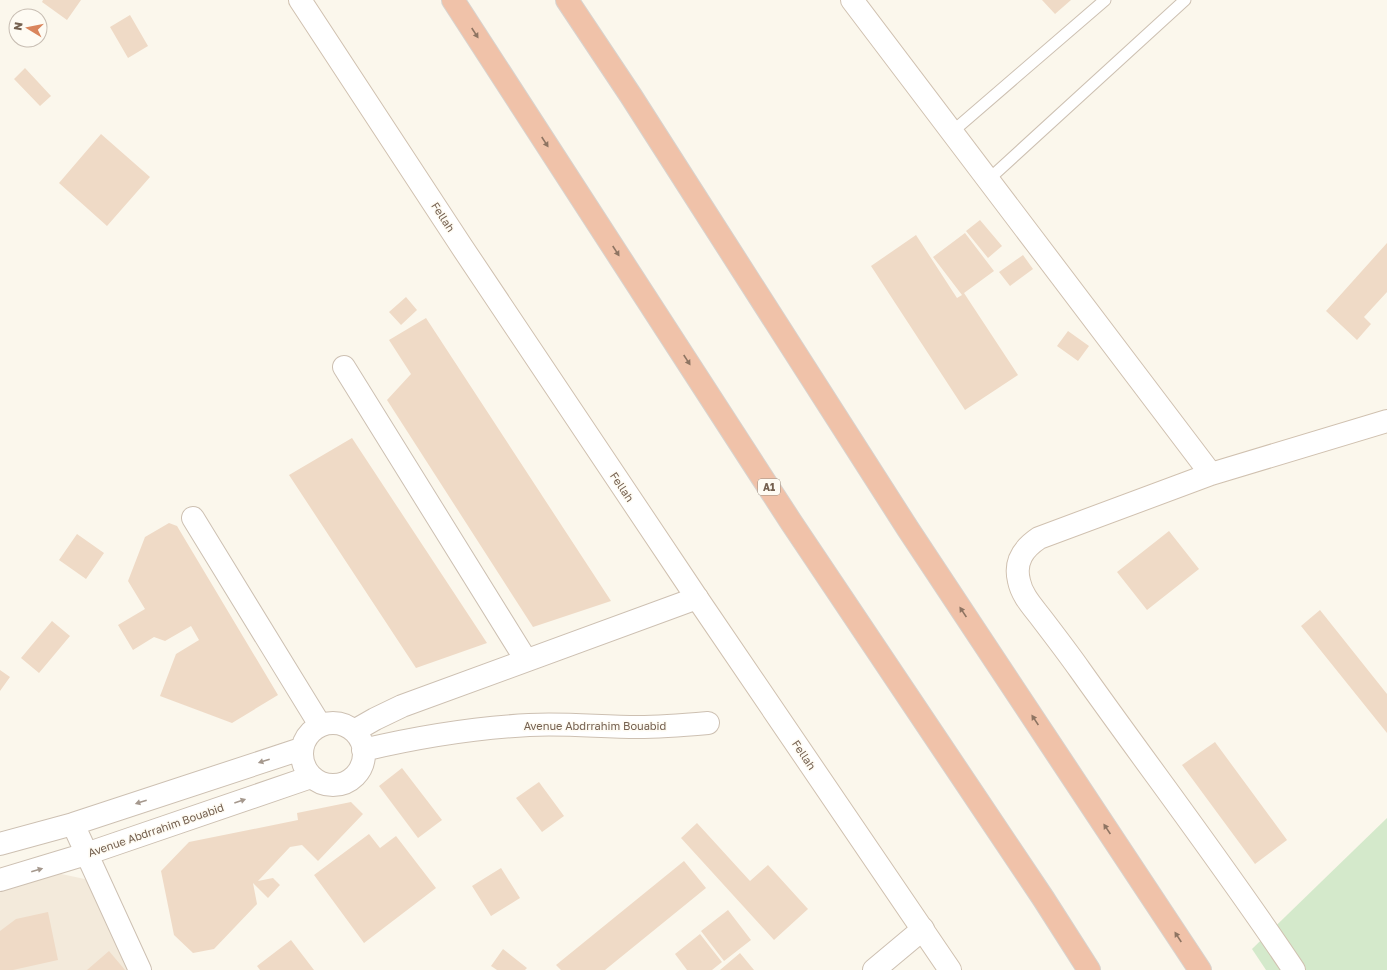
<svg xmlns="http://www.w3.org/2000/svg" width="1387" height="970" viewBox="0 0 1387 970" font-family="'Golos Text',sans-serif">
  <style>
    .residential { fill: #f3eadb }
    .green { fill: #d4e9cb }
    .building { fill: #efdac6 }
    .lines { fill: none; stroke-linecap: round; stroke-linejoin: round }
    .lane-casing { stroke: #cdc0b2; stroke-width: 13 }
    .street-casing { stroke: #cdc0b2; stroke-width: 24 }
    .secondary-casing { stroke: #d0c1b0; stroke-width: 24 }
    .highway-casing { stroke: #d8d3ce; stroke-width: 24 }
    .lane { stroke: #fff; stroke-width: 11 }
    .street { stroke: #fff; stroke-width: 22 }
    .secondary { stroke: #fff; stroke-width: 22 }
    .highway { stroke: #f0c2a9; stroke-width: 22 }
    .oneway { fill: #8e7462 }
    .oneway2 { fill: #a5988d }
    .labels { text-anchor: middle; stroke-width: 3; stroke-linejoin: round; paint-order: stroke }
    .shield { fill: #fefbf3; stroke: #9e8f81; stroke-width: 1 }
    .shield-label { font-size: 10px; font-weight: bold; fill: #756150 }
    .street-label { font-size: 11px; fill: #756150; stroke: #fefbf3 }
  </style>
  <rect width="100%" height="100%" fill="#fbf7ec"/>
  <path class="residential" d="M52,872l56,12 39,86h-147v-78z"/>
  <path class="green" d="M1387,818v152h-121l-14,-21z"/>
  <path class="building" d="M43,0h38l-14,20 -25,-18z
    M1042,0h29l-16,14z
    M130,15l18,31 -20,12 -18,-31z
    M25,68l26,28 -11,10 -26,-27z
    M101,134l49,43 -43,49 -48,-43z
    M980,220l22,26 -14,12 -22,-27z
    M965,233l29,38 -30,22 54,82 -53,35 -94,-144 45,-31 41,63 5,-3 -29,-38z
    M1387,243v49l-23,25 7,7 -14,16 -31,-29z
    M1023,255l10,14 -23,17 -11,-14z
    M406,297l11,13 -16,15 -12,-13z
    M426,318l185,283 -78,26 -146,-227 24,-26 -22,-34z
    M1068,331l21,15 -11,15 -21,-15z
    M352,438l135,205 -71,25 -127,-193z
    M169,523l8,3 101,169 -46,28 -72,-27 16,-42 23,-14 -8,-14 -26,15 -11,-4 -21,13 -15,-25 27,-16 -17,-28 17,-44z
    M1169,531l30,38 -52,41 -30,-38z
    M77,534l27,19 -18,26 -27,-19z
    M1320,610l67,84v39l-86,-107z
    M52,621l18,15 -31,37 -18,-15z
    M0,670l10,7 -10,14z
    M1215,742l72,98 -32,24 -73,-99z
    M402,768l40,52 -24,18 -39,-52z
    M539,782l25,34 -22,16 -26,-34z
    M351,802l12,12 -45,47 -16,-16 -12,2 -32,34 15,-3 7,7 -12,13 -15,-15 4,21 -43,45 -21,4 -19,-18 -13,-64 28,-29 109,-22 -1,-7z
    M697,823l53,58 18,-16 40,44 -34,31 -93,-102z
    M369,834l11,14 16,-12 40,52 -72,55 -50,-68z
    M684,861l22,27 -101,82h-44l-5,-5z
    M501,868l19,30 -29,18 -19,-30z
    M728,910l23,30 -27,21 -23,-30z
    M48,912l10,48 -45,10h-13v-39l16,-12z
    M700,934l22,28 -10,8h-25l-12,-16z
    M291,940l23,30h-54l-3,-4z
    M503,949l24,19 -2,2h-28l-6,-4z
    M109,951l16,19h-38z
    M740,953l14,17h-34z"/>
  <g class="lines">
    <defs>
      <path id="lane" d="M952,132l153,-132
        M988,180l197,-180"/>
      <path id="street" d="M344,367l182,293
        M193,518l127,207
        M302 754a31 31 0 1 1 62 0a31 31 0 1 1-62 0Z
        M354,731l21,-12 27,-13 295,-108
        M363,750c55,-13 110,-22 166,-25 36,-2 73,2 109,2 23,0 47,-2 70,-4
        M73,824l67,146
        M0,844l73,-20 228,-75
        M0,880l86,-26 225,-77
        M874,970l49,-41"/>
      <path id="secondary" d="M300,0l162,247 235,351 253,372
        M852,0l359,474
        M1294,970c-68,-102 -143,-200 -214,-300 -12,-17 -25,-34 -38,-51 -9,-12 -20,-23 -23,-38 -5,-20 5,-33 20,-43l172,-64 176,-53"/>
      <path id="highway" d="M453,0l338,522 252,376 46,72
        M567,0l64,96 277,433 292,441"/>
    </defs>
    <use href="#lane" class="lane-casing"/>
    <use href="#street" class="street-casing"/>
    <use href="#secondary" class="secondary-casing"/>
    <use href="#highway" class="highway-casing"/>
    <use href="#lane" class="lane"/>
    <use href="#street" class="street"/>
    <use href="#secondary" class="secondary"/>
    <use href="#highway" class="highway"/>
  </g>
  <defs><path id="oneway-solid" d="M-6-.8H1V-3.2L6.5 0L1 3.2V.8H-6Z"/></defs>
  <g class="oneway">
    <use href="#oneway-solid" transform="translate(475 33) rotate(57)"/>
    <use href="#oneway-solid" transform="translate(545 142) rotate(57)"/>
    <use href="#oneway-solid" transform="translate(616 251) rotate(57)"/>
    <use href="#oneway-solid" transform="translate(687 360) rotate(57)"/>
    <use href="#oneway-solid" transform="translate(963 612) rotate(-124)"/>
    <use href="#oneway-solid" transform="translate(1035 720) rotate(-124)"/>
    <use href="#oneway-solid" transform="translate(1107 829) rotate(-124)"/>
    <use href="#oneway-solid" transform="translate(1178 937) rotate(-123)"/>
  </g>
  <g class="oneway2">
    <use href="#oneway-solid" transform="translate(264 761) rotate(162)"/>
    <use href="#oneway-solid" transform="translate(240 801) rotate(-19)"/>
    <use href="#oneway-solid" transform="translate(141 802) rotate(162)"/>
    <use href="#oneway-solid" transform="translate(37 870) rotate(-16)"/>
  </g>
  <g class="labels">
    <rect class="shield" x="758" y="479" width="22" height="16" rx="3"/>
    <g class="shield-label">
      <text x="769" y="491">A1</text>
    </g>
    <g class="street-label">
      <text transform="translate(443 217) rotate(57)" y="4">Fellah</text>
      <text transform="translate(622 487) rotate(56)" y="4">Fellah</text>
      <text x="595" y="730">Avenue Abdrrahim Bouabid</text>
      <text transform="translate(804 755) rotate(56)" y="4">Fellah</text>
      <text transform="translate(156 830) rotate(-19)" y="4">Avenue Abdrrahim Bouabid</text>
    </g>
  </g>
  <g transform="translate(28 28) rotate(280)"><circle r="19" fill="#fefbf3" stroke="#c7bdb2"/>
  <path d="M0-3L7 15L0 10L-7 15Z" fill="#da855c"/>
  <text y="-6" font-size="11" font-weight="bold" text-anchor="middle" fill="#756150">N</text>
  </g>
</svg>
